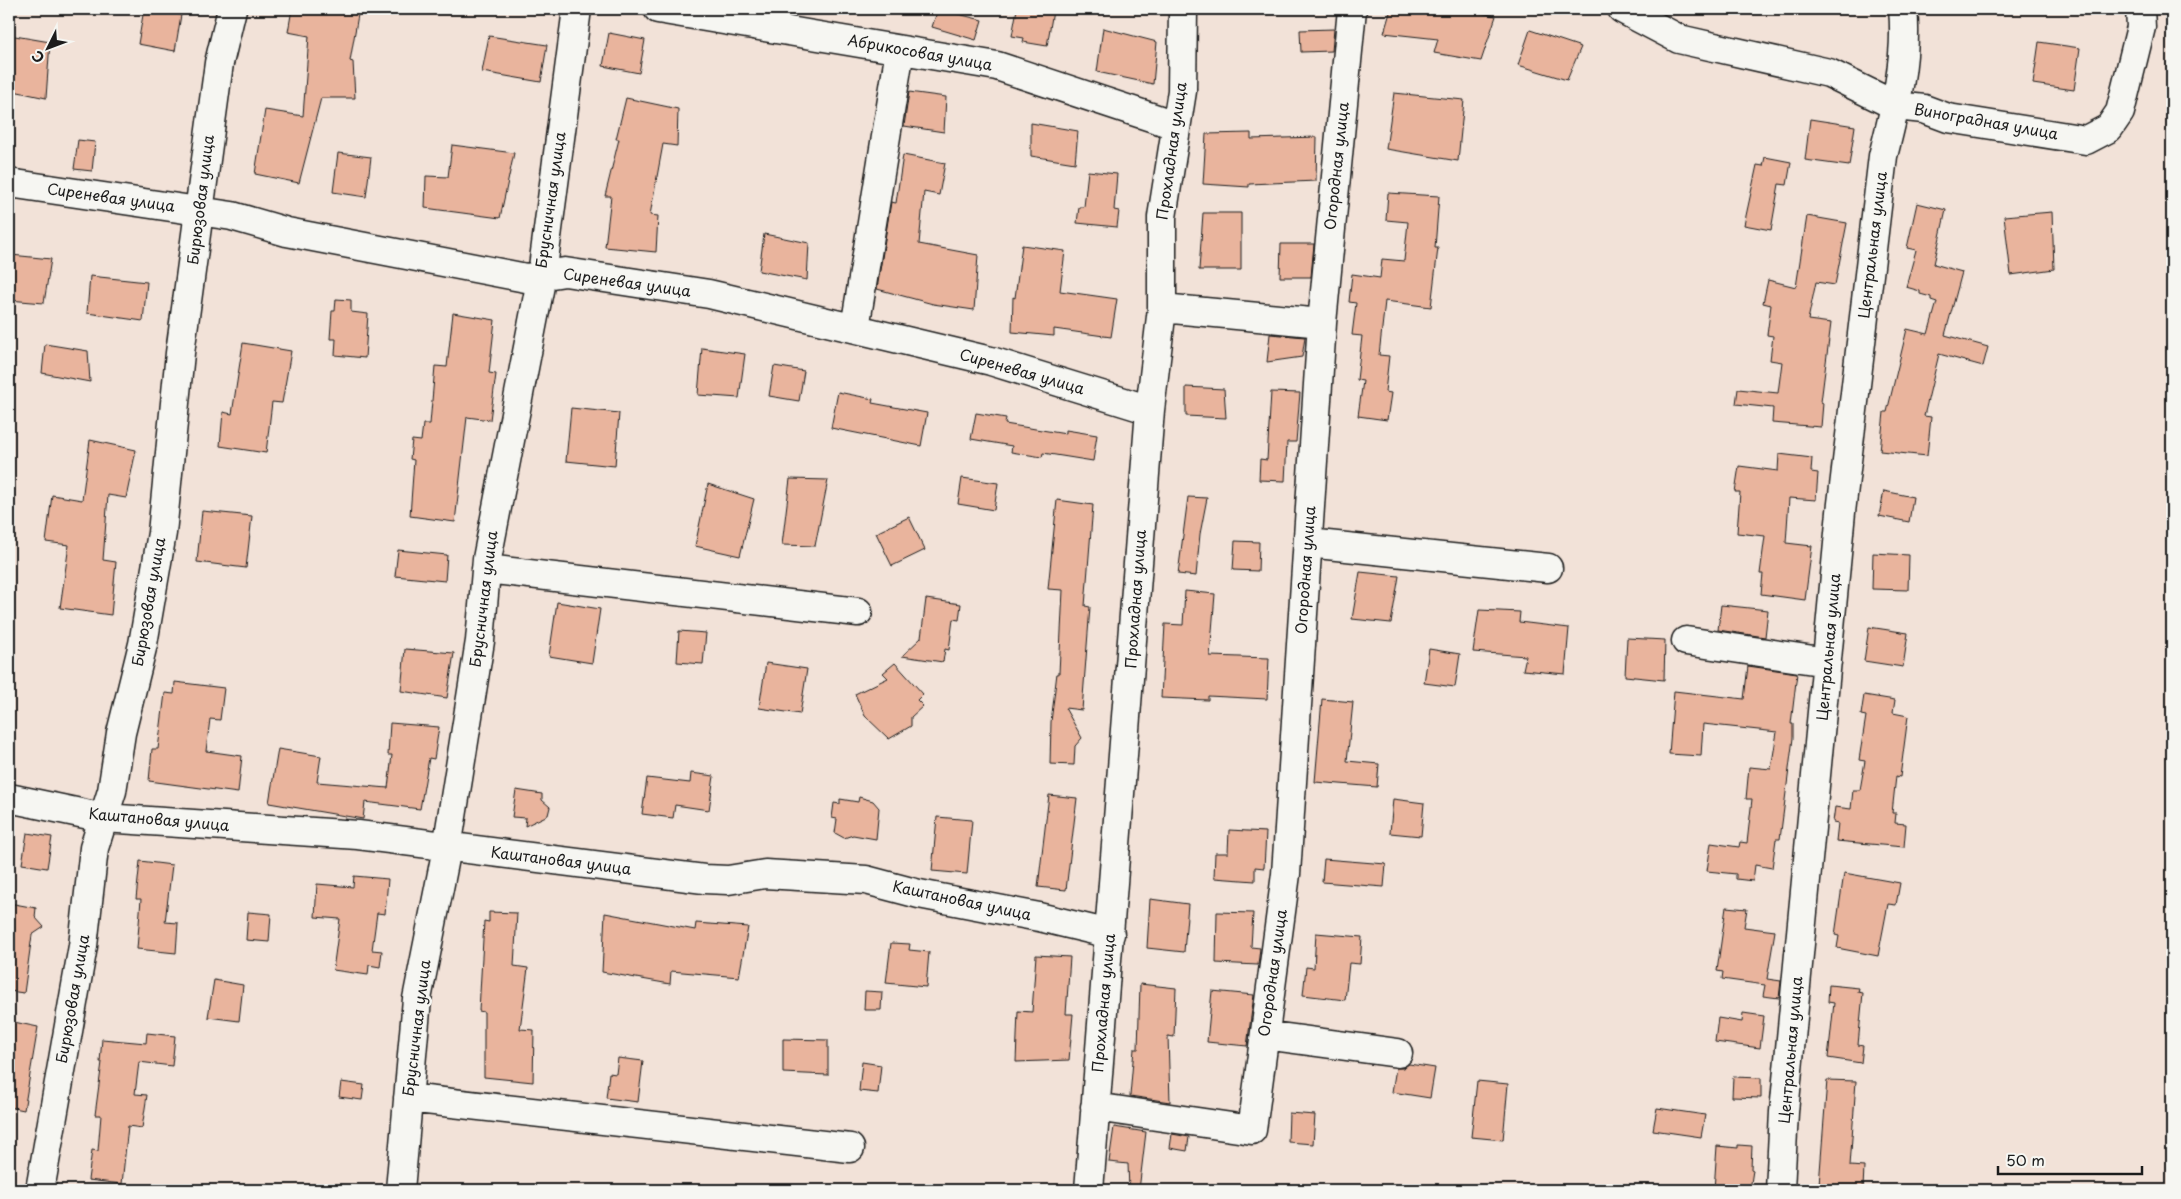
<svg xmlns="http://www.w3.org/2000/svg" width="2181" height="1199" viewBox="0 0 2181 1199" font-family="'Playpen Sans',sans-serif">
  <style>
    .building { fill: #e9b49d; stroke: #1c1c1c }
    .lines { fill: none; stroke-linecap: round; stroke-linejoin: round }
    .minor-casing { stroke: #1c1c1c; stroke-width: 31 }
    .minor { stroke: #f6f6f2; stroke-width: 28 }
    .labels { text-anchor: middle; stroke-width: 5; stroke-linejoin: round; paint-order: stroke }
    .street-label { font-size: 15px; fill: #1c1c1c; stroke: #f6f6f2 }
  </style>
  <rect width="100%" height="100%" fill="#f2e2d8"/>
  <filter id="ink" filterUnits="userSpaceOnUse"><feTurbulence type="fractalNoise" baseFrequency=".02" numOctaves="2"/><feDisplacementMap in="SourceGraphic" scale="10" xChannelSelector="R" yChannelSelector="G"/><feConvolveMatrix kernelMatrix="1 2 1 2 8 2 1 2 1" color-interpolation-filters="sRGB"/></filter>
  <g filter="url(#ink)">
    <path class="building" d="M144,9l37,6 -6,36 -37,-7z
      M292,9h67l-9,52 3,1 2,36h-34l-22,85 -44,-9 10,-64 38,6 6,-80 -21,-4z
      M938,9l44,11 -6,20 -44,-13z
      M1017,9l36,2 -6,35 -24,-4 1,-4 -12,-2z
      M1391,9h68l37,7 -15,45 -47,-8 4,-14 -54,-6z
      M1103,28l54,14 -4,42 -56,-12z
      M1334,29l-2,22 -31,1 -1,-22z
      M1530,30l51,17 -14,33 -49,-15z
      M609,33l36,7 -6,33 -36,-7z
      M9,35l41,7 -4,56 -37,-8z
      M489,36l58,9 -6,37 -59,-10z
      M2039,42l41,6 -6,42 -41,-6z
      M909,92l37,5 -2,35 -40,-6z
      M1394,93l70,7 -6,61 -72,-12z
      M626,98l52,11 -1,37 -14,-2 -13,71 8,1 -2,36 -51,-5 6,-51h-6l14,-57h-3z
      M1810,119l45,7 -6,40 -44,-6z
      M1031,123l47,8 -3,32 -44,-7z
      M1251,133v6l66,-2 -1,44 -67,3v3l-46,-3 3,-50z
      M78,140l17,2 -3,29 -18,-2z
      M452,145l62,8 -14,65 -75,-10 1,-32 22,1z
      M338,153l33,4 -5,40 -33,-5z
      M903,155l42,8 -6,32 -15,-3 -5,52 59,11 -4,55 -41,-6 -56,-15 14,-87 5,1z
      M1765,157l26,5 -4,23 -8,-1 -8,46 -27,-5 13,-60 6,1z
      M1088,171l29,3 -3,36 5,1 -2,16 -40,-4 2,-16h5z
      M1388,193l51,3 -4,52h3l-7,59 -46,-6 -6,54 10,1 -4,36 6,1 -4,27 -29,-4 5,-35 -6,-1 5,-44 -10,-1 4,-32 -7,-1 3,-28 28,4 2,-19 22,2 4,-39 -22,-2z
      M1917,203l29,7 -12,54 28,8 -17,63 43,12 -5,19 -44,-12 -15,62 7,1 -4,39 -47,-5 4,-39h3l20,-83 21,5 9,-32 -6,-2v-3l-11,-3v-3l-14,-4 10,-37 -9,-2z
      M2052,212l2,57 -43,6 -7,-59z
      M1203,213h38v57h-42z
      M1807,216l40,7 -12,62 -19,-3 -8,38 23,3 -10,79 2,1 -2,24 -49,-4 1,-15 -37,-4 2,-15 40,4 4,-31 -12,-2 3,-24 -6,-1 4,-30 -8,-2 5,-23 28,7z
      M764,234l45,9 -2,37 -48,-9z
      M1281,244h33l-3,33h-31z
      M1022,245l43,6 -5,40 57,8 -6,38 -57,-8v7l-42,-4 1,-35 2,1z
      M11,255l40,4 -7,44 -35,-3z
      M90,276l57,6 -4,39 -56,-8z
      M336,299l15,1v12l17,2 -3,44 -30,-3 1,-16h-6l2,-28h3z
      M453,313l42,7 -6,53 7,1 -6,46 -23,-3 -12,105 -45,-6 4,-56 -4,-1 2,-19 9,1 2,-17h7l5,-58 12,1z
      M1270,334l35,3 -3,20 -35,5z
      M243,343l48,8 -9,52 -10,-1 -6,51 -46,-7 3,-34 9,2z
      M45,344l43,7 2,31 -48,-9z
      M702,348l43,6 -6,44 -41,-3z
      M774,366l30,5 -5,30 -30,-5z
      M1186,387l38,2 2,29 -40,-2z
      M838,392l35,7 -1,4 55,10 -6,33 -90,-18z
      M1271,392l29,1 -4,49h-9l-2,39 -26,-1 1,-21 7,1z
      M571,408l48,5 -4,53 -49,-5z
      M976,413l30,5 -1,6 61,10v-4l31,5 -4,26 -50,-8 -1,4 -31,-5 1,-6 -41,-7z
      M90,440l46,10 -10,48 -18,-3 -5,65 13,2 -5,53 -51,-7 9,-63 -23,-3 6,-47 30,5z
      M1779,454l33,4 -1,14 7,1 -2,27 -27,-2 -3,45 26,3 -7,54 -44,-6 2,-20h-3l5,-38 -28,-3 3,-41h-5l4,-26 39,5z
      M962,478l36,5 -4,27 -36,-6z
      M790,479l38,1 -13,66 -33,-1z
      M708,484l46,15 -14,57 -45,-10z
      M1884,491l29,6 -4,25 -30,-6z
      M1188,497l19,1 -7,36 -4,42 -18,-2z
      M1057,500l36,5 -8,101 5,1 -8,103 -17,-2 17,30 -7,8 -1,19 -24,-1 1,-42 6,-49h2l4,-83 -15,-1z
      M202,511l50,5 -6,52 -49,-6z
      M909,517l16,33 -33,16 -16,-33z
      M1235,541l24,1 -1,29 -25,-1z
      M398,550l49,5 -2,26 -50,-5z
      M1873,553l36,2 -1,35 -36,-1z
      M1360,572l39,4 -8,47 -39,-4z
      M1185,591l30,3 -5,62 59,2 -2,41 -59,-3v4l-47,-2 4,-74 18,1z
      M926,599l35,5 -2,16 -6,-1 -4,31 -4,-1 -2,13 -41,-6 19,-18z
      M557,602l43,7 -8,54 -43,-7z
      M1721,605l47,5 -3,27 -47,-7z
      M1479,610l41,2 -1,10 50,6 -4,46 -42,-4 3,-14 -53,-4z
      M1869,627l39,6 -5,34 -39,-6z
      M679,631l27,2 -3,31 -26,-2z
      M1627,638l38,2 -1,40 -39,-4z
      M405,649l49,4 -7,45 -46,-7z
      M1429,649l31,5 -5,33 -31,-4z
      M766,663l41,6 -7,45 -41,-6z
      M895,663l28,31 -6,6 6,6 -12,11v9l-22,13 -24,-23 -10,-22 33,-16 -5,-5z
      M1748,666l49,7 -6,51h2v14l-13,101h-4l-4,29 -17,-3 -2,16 -17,-2v-5l-29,-3 4,-28 28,4 1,-5 7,1 5,-44h-6l3,-32 22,2 6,-37 -74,-8 -2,32 -32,-2 5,-63 70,8z
      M175,682l49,6 -4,32 -10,-1 -4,32 36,5 -4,37 -89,-12 3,-32h6l7,-56 9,1z
      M1864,695l31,5 -2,13 15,3 -8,61 -4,-1 -4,37h4l-1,10 11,1 -2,23 -68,-6 2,-18 -5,-1 2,-15 16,2 2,-19h7l5,-29 -6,-1 7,-44 -5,-1z
      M1322,699l31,3 -6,59 32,3 -2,23 -62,-5z
      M390,723l49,4 -5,32 -5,-1 -9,51 -55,-7 -2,17 -94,-16 9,-54 43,7 -4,26 71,6 4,-33h-4z
      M691,773l23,3 -5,34 -34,-5 -2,13 -31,-4 5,-36 43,5z
      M516,790l26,4v6l8,7 -2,8 -23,11 1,-8 -14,-1z
      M1049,795l28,3 -11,92 -28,-3z
      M859,797l14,4 6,7 -3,31 -23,-4 -9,3 -9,-5 2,-14 -5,-1 2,-15 6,1v-5l18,3z
      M1393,799l31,4 -3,33 -31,-3z
      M937,817l35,3 -5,54 -35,-3z
      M1229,830l37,2 -2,36 -9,-1v14l-41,-3 1,-25h13z
      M27,833l25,4 -5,31 -25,-4z
      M1324,859l62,5 -2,23 -62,-5z
      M140,861l32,4 -7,57 13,1 -2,30 -39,-4 4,-50h-5z
      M1844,873l56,10 -4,22 -8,-1 -10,52 -41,-8 2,-12 -4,-1z
      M354,876l34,3 -3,35 -8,-1 -5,37 10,1 -2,16 -11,-2 -1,10 -35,-5 7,-51 -25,-2 2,-33 36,3z
      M1150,899l38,5 -4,48 -37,-4z
      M9,903l27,5 -1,9 9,10 -12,8 -8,58 -15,-2z
      M1726,907l21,2 -3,18 31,4 -8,48 14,2 -2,17 -16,-2 2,-11 -43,-6 1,-7 -6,-1z
      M248,912l23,2 -2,28 -23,-2z
      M489,912l28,1 -3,53 14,2 -8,61 14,1 -1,52 -49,-5v-65l-5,-1 5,-90 5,1z
      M1217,912l36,1 -2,34 9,1 -2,17 -42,-2z
      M605,913l90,17 1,-7 52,4 -9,50 -68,-6 -1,13 -68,-12z
      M1316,933l46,4 -2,27 -11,-1 -4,37 -42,-5 3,-28 8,1z
      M891,943l19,1 -1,6 20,2 -3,35 -40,-4z
      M1036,955l34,2 -4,57h7l-4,46 -53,2 2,-51 14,1z
      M214,980l29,5 -4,36 -31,-4z
      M1140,984l36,4 -2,49 -6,-1 2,66 -40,-6 4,-47h4z
      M1829,985l30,3 -1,4 5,1 -5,52 5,1 -2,17 -33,-5 6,-55 -6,-1z
      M865,991l17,1 -1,18h-17z
      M1212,991l42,4 -7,51 -40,-4z
      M1743,1013l21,3 -4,32 -45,-6 3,-24 24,4z
      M9,1021l29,6 -14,83 -15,-3z
      M147,1033l28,3 -3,30 -33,-4 -4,32 12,1 -5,33 -14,-2 -6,58 -34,-4 4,-30 6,1 3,-36h-6l7,-53h-2l2,-23 44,4z
      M783,1039l45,1v35l-45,-2z
      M618,1058l25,3 -5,41 -32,-4 3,-25 7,1z
      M862,1062l19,3 -3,28 -19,-2z
      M1409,1064l26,4 -5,30 -38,-6 4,-24h7z
      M1733,1077l28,1v20l-29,-1z
      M1827,1080l29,1 -6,85 14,1 -1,21 -44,-3z
      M1477,1081l31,3 -5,56 -32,-3z
      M341,1082l23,3 -2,15 -23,-3z
      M1657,1108l48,7 -4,22 -48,-7z
      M1289,1113l26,2 -2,29 -25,-2z
      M1114,1127l32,5 -7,58h-10l-1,-26 -19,-2z
      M1172,1134l17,3 -2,14 -17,-3z
      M1738,1145l14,1 -1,23 2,1 -3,20h-36l3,-44 21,2z"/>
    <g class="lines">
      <defs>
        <path id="minor" d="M658,9l339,57 178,59
          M1622,9l57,30 150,34 67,33 28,3 24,9 138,22 23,-12 11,-16 21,-85 -1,-18
          M9,183l223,33 55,16 239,46 39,-6 144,22 282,67 159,49
          M1162,308l160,15
          M855,328l45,-278
          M1308,543l240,25
          M486,569l372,43
          M1686,641l141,21
          M9,798l95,20 254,17 346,44 24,1 37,-6 101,6 53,14 120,23 71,17
          M1265,1035l133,18
          M408,1098l442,50
          M1095,1107l157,23 34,-256 36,-551 30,-314
          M40,1190l43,-244 11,-98 18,-57 9,-58 22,-89 19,-111 18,-180 39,-290 13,-54
          M400,1190l17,-191 30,-151 33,-207 7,-82 55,-284 35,-266
          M1089,1190l61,-780 12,-102v-91l20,-126 1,-82
          M1780,1190l4,-78 57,-600 42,-356c12,-47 25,-98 20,-147"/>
      </defs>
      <use href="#minor" class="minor-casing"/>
      <use href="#minor" class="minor"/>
    </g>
  </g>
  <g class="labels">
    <g class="street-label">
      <text transform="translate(920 53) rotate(10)" y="5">Абрикосовая улица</text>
      <text transform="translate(1986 122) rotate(10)" y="5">Виноградная улица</text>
      <text transform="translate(1172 151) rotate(-82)" y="5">Прохладная улица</text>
      <text transform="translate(1337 166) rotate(-84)" y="5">Огородная улица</text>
      <text transform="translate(111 198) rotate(8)" y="5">Сиреневая улица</text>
      <text transform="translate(201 200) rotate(-83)" y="5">Бирюзовая улица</text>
      <text transform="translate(551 200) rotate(-82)" y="5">Брусничная улица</text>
      <text transform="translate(1873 245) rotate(-83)" y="5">Центральная улица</text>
      <text transform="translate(627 283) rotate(8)" y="5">Сиреневая улица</text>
      <text transform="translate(1022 372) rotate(16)" y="5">Сиреневая улица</text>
      <text transform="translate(1306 570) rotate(-86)" y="5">Огородная улица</text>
      <text transform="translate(484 599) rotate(-83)" y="5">Брусничная улица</text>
      <text transform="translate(1136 599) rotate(-86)" y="5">Прохладная улица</text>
      <text transform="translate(149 602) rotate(-80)" y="5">Бирюзовая улица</text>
      <text transform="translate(1829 647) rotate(-85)" y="5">Центральная улица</text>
      <text transform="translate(159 820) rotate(5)" y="5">Каштановая улица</text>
      <text transform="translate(561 861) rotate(7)" y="5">Каштановая улица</text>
      <text transform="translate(962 901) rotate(12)" y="5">Каштановая улица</text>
      <text transform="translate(1273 973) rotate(-82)" y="5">Огородная улица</text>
      <text transform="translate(73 999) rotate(-80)" y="5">Бирюзовая улица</text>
      <text transform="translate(1104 1003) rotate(-85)" y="5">Прохладная улица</text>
      <text transform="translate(417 1028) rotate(-83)" y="5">Брусничная улица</text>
      <text transform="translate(1791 1050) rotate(-85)" y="5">Центральная улица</text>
    </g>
  </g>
  <rect width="2181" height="1199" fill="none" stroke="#f6f6f2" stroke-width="30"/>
  <rect x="15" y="15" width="2151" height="1169" fill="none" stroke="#1c1c1c" stroke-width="2" filter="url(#ink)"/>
  <g transform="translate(48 48) rotate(228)" stroke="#f6f6f2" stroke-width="4" paint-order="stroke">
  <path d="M0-4L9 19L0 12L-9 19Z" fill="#1c1c1c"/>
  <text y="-8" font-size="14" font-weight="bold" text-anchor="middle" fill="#1c1c1c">С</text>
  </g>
  <path d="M1998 1166v8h144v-8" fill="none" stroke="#1c1c1c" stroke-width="2.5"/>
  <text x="2006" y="1166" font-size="15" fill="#1c1c1c" stroke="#f6f6f2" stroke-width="4" paint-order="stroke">50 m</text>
</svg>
